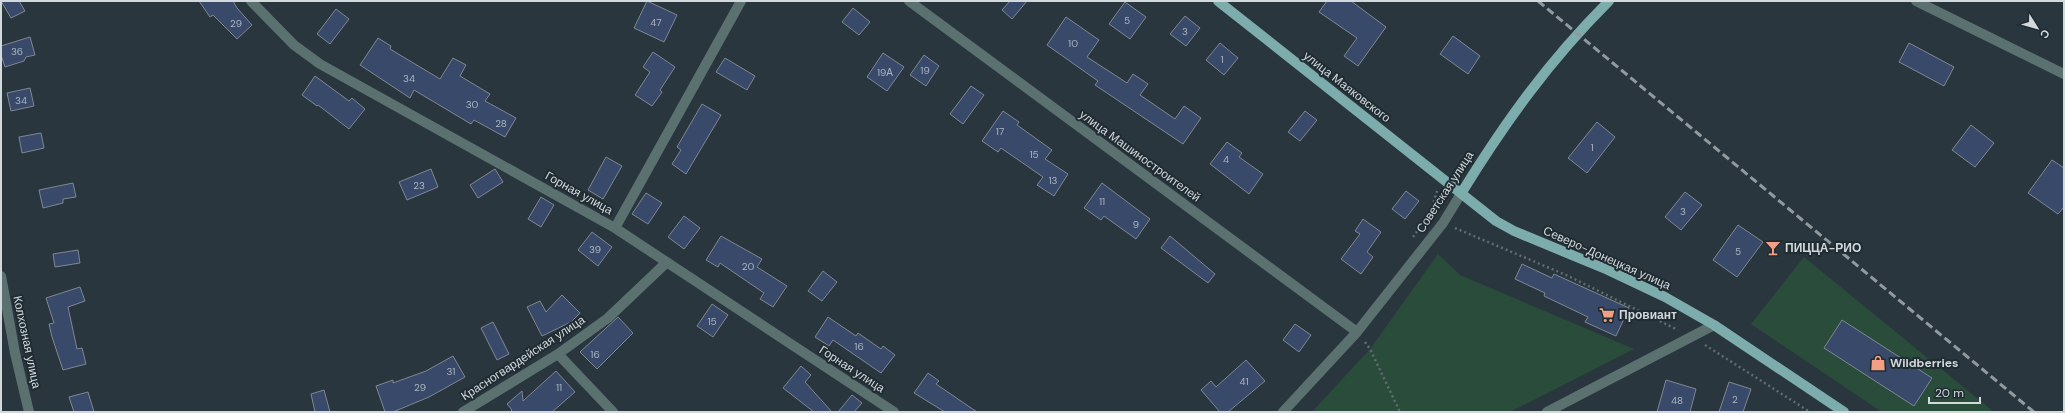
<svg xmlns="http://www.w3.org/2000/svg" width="2065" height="413" viewBox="0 0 2065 413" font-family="'DM Sans',sans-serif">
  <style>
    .green { fill: #294c3b }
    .building { fill: #38496a; stroke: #808793 }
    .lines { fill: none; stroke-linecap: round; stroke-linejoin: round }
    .path { stroke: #616c72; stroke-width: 2.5; stroke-dasharray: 2 3; stroke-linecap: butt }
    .minor { stroke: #5a7170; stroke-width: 10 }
    .major { stroke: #7cacab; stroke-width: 10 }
    .rail { stroke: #919a9f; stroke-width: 3; stroke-dasharray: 8 4; stroke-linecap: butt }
    .labels { text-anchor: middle; stroke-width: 4; stroke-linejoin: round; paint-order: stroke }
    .number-label { font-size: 10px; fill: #abb5c0 }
    .street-label { font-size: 12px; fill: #d1d9dd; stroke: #202c32 }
    .poi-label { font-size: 12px; font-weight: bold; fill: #d1d9dd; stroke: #202c32; text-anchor: start }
  </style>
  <rect width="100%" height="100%" fill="#2a363d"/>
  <path class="green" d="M1438,254l22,21 174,74 -124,63h-198l58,-63z
    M1804,257l190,155h-112l-131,-88z"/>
  <path class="building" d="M1,1h18l6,10 -14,7z
    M199,1h34l4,7 15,17 -15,14 -24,-24 -3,2z
    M647,1l30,14 -13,27 -30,-14z
    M1010,1h17l-15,18 -10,-9z
    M1327,1h24l35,26 -28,39 -14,-10 13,-18 -38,-26z
    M1125,2l21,15 -16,22 -21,-15z
    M853,8l17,14 -11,13 -17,-13z
    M336,9l13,10 -19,25 -13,-10z
    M1185,16l15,12 -14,18 -16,-12z
    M1066,17l33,23 -12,17 40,26 6,-9 15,10 -8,11 35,24 9,-13 17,12 -18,26 -88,-59 3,-4 -51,-36z
    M1453,36l27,20 -12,18 -28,-20z
    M30,37l5,18 -9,2 -2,4 -19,6 -4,-12v-9z
    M378,38l13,8 -1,3 50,30 13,-21 13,7 -6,11 30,18 -5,7 31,17 -11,19 -31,-17 -3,4 -57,-34 -4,8 -50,-33z
    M1220,43l18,15 -14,17 -18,-15z
    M1909,43l45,24 -10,19 -45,-24z
    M653,52l22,15 -15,23 2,2 -10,14 -17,-11 15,-23 -7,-5z
    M883,53l21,14 -17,24 -20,-14z
    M924,55l15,11 -13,20 -16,-11z
    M725,58l30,18 -8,14 -31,-18z
    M315,76l34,25 3,-3 13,11 -16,20 -31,-24 -1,1 -15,-11z
    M971,86l13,9 -21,29 -13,-10z
    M30,88l4,18 -23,5 -4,-18z
    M702,104l19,11 -35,59 -14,-10 9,-14 -4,-3z
    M1003,111l16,11 -2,3 35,25 -7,9 23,15 -14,22 -17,-11 6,-8 -42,-29 -3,4 -16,-11z
    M1305,111l12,9 -17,21 -12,-9z
    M1597,122l18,15 -28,36 -19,-15z
    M1971,125l23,18 -19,24 -23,-17z
    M41,133l3,15 -22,5 -3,-16z
    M1227,142l15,11 -3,4 24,17 -14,20 -39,-30z
    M606,157l16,9 -19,33 -15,-9z
    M2052,160l12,8v39l-6,7 -30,-21z
    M431,169l7,18 -31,13 -8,-18z
    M495,169l8,13 -25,16 -8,-13z
    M73,183l3,14 -13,2v4l-20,5 -4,-18z
    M1102,183l48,36 -14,20 -32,-23 -3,4 -17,-12z
    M1406,191l13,10 -14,18 -13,-10z
    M1685,192l17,13 -21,25 -16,-13z
    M646,193l16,10 -14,21 -16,-10z
    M541,197l13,8 -13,22 -13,-8z
    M684,216l16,12 -16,21 -16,-12z
    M1363,219l18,13 -14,20 6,5 -12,17 -20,-15 19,-25 -5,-3z
    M1738,225l25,17 -26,35 -24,-17z
    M592,232l20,15 -14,19 -20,-16z
    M721,236l41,23 -5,8 30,19 -14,21 -13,-8 4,-6 -44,-30 -2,4 -12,-7z
    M1170,236l45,38 -7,9 -47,-35z
    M78,250l2,13 -25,4 -2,-13z
    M1522,264l30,14 2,-4 75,34 -13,28 -31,-14 3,-5 -44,-21 1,-3 -30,-14z
    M823,271l14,11 -15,19 -14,-10z
    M80,287l5,14 -17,6 9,42 5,-1 4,16 -23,6 -11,-33 -3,-13 5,-1 -8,-25z
    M562,295l18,18 -9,9 -29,14 -15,-29 13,-6 6,11z
    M712,304l16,11 -15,22 -16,-11z
    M618,317l15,16 -36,36 -17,-17z
    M828,317l28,19 2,-3 23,16 2,-3 12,9 -14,18 -48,-33 -4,6 -14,-9z
    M1842,320l90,58 -18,28 -90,-58z
    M493,322l16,32 -12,6 -16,-32z
    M1295,324l16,11 -12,17 -16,-12z
    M453,356l12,21 -36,20 -36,15h-8l-9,-26 17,-6v3l33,-12z
    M1246,360l19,21 -37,31h-8l-19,-22 10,-9 5,6z
    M801,366l10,9 -6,7 27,30h-18l-31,-24z
    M556,371l19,21 -23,20h-42l2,-2 -5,-6 15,-13 1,10z
    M928,373l11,8 -3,3 41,28h-32l-31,-19z
    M1666,380l30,9 -6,23h-33z
    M1729,382l22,7 -8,23h-24z
    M324,390l6,22h-15l-4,-18z
    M88,392l6,20h-20l-5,-15z
    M852,395l10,8 -8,9h-16z"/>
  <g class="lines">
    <path class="path" d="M1431,212l6,-21
      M1455,228l111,47 112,55
      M1413,237l18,-25 2,1
      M1365,342l5,7 30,63
      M1705,345l105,67"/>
    <path class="minor" d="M251,1l43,44 26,19 295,164 279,184
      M909,1l448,331
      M1916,1l148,73
      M615,228l126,-227
      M1,276l14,77 14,59
      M558,354l55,58
      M463,412l95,-58 50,-36 59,-56
      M1283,412l74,-80 86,-109 19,-31
      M1547,412l167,-87"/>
    <path class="major" d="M1218,1l278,220 18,10 94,39 57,27 49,28 130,87
      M1462,192c44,-71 87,-131 147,-191"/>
    <path class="rail" d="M1538,1l496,411"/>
  </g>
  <defs>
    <symbol id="bar-bare" viewBox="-9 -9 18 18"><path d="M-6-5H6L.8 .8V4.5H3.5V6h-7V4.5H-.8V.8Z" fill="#f39f84" stroke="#202c32" stroke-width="2.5" paint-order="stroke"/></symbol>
    <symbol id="supermarket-bare" viewBox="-9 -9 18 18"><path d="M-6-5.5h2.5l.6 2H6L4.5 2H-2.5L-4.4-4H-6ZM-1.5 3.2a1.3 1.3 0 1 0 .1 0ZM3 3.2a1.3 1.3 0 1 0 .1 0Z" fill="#f39f84" stroke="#202c32" stroke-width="2.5" paint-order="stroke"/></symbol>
    <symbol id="shop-bare" viewBox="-9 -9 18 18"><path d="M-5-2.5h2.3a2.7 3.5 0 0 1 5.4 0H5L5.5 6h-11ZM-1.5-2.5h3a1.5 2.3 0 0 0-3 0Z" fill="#f39f84" stroke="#202c32" stroke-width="2.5" paint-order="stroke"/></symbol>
  </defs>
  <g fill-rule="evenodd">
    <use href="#bar-bare" x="1762" y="237" width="22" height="22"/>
    <use href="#supermarket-bare" x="1596" y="304" width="22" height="22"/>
    <use href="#shop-bare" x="1867" y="352" width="22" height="22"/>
  </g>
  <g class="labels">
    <g class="number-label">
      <text x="1127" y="24">5</text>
      <text x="656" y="26">47</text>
      <text x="236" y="27">29</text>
      <text x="1185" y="35">3</text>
      <text x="1073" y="47">10</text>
      <text x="17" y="55">36</text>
      <text x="1222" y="63">1</text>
      <text x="925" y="74">19</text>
      <text x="885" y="76">19А</text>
      <text x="409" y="82">34</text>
      <text x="21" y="104">34</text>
      <text x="472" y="108">30</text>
      <text x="501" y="127">28</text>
      <text x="1000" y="135">17</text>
      <text x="1592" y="151">1</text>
      <text x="1034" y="158">15</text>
      <text x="1226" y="163">4</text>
      <text x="1053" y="184">13</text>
      <text x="419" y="189">23</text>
      <text x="1102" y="205">11</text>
      <text x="1683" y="215">3</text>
      <text x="1136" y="228">9</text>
      <text x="595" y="253">39</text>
      <text x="1738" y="255">5</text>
      <text x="748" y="270">20</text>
      <text x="712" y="325">15</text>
      <text x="859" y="350">16</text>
      <text x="595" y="358">16</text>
      <text x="451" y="375">31</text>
      <text x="1244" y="385">41</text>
      <text x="420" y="391">29</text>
      <text x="559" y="391">11</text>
      <text x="1735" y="403">2</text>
      <text x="1677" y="404">48</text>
    </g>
    <g class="street-label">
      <text transform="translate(1347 87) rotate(38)" y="4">улица Маяковского</text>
      <text transform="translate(1140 156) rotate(36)" y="4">улица Машиностроителей</text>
      <text transform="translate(1445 192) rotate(-57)" y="4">Советская улица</text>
      <text transform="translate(579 193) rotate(29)" y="4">Горная улица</text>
      <text transform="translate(1607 258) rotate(24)" y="4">Северо-Донецкая улица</text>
      <text transform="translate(27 342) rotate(78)" y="4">Колхозная улица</text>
      <text transform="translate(523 358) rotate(-33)" y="4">Красногвардейская улица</text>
      <text transform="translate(852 369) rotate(33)" y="4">Горная улица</text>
    </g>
    <g class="poi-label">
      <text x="1785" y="252">ПИЦЦА-РИО</text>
      <text x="1619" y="319">Провиант</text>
      <text x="1890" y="367">Wildberries</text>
    </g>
  </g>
  <rect width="2065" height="413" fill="none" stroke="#d1d9dd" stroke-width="4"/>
  <g transform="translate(2037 28) rotate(127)" stroke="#202c32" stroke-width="3" paint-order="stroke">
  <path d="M0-3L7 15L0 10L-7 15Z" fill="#d1d9dd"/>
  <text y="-6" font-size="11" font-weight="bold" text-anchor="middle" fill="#d1d9dd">С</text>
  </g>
  <path d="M1929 397v6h51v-6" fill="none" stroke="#d1d9dd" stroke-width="2"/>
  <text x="1935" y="397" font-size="12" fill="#d1d9dd" stroke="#202c32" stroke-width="3" paint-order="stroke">20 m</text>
</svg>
